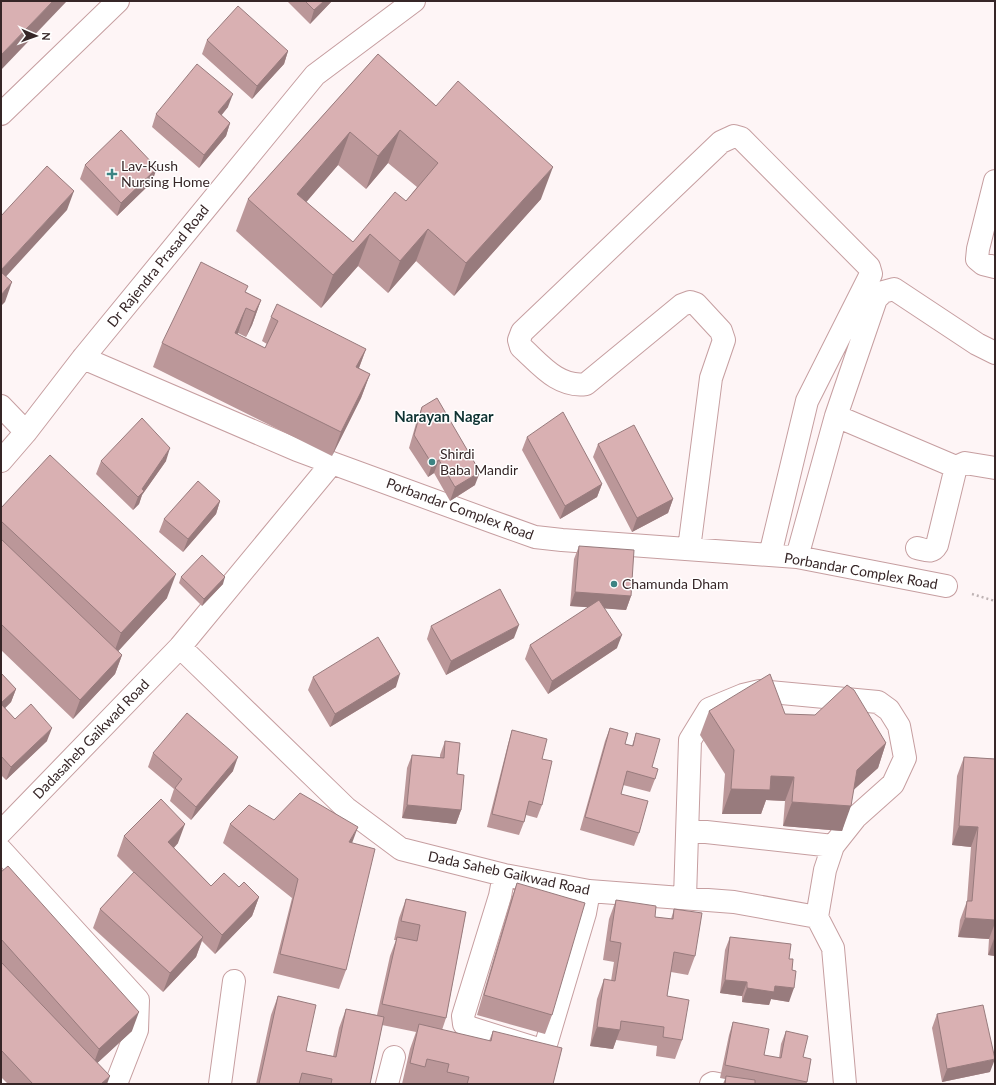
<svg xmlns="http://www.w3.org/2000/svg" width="996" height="1085" viewBox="0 0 996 1085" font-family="Lato,sans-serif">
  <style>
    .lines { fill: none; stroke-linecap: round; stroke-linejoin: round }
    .street-casing { stroke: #c69ea0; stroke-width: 24 }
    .secondary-casing { stroke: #c69ea0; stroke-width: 24 }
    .path { stroke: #beb3b4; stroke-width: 2.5; stroke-dasharray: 2 3; stroke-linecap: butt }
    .street { stroke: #fff; stroke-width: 22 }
    .secondary { stroke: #fff; stroke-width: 22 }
    .wall { fill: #bb9799; fill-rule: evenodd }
    .shaded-wall { fill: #987b7d }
    .building { fill: #d9b0b2; stroke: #987b7d; fill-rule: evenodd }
    .poi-dot { fill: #3b8483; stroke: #fff; stroke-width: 1.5 }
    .labels { text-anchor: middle; stroke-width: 3; stroke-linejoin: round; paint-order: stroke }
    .poi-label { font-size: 14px; fill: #362627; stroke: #fff; text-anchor: start }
    .street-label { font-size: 14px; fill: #362627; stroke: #fff }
    .neighbourhood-label { font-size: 15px; font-weight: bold; fill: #0f3232; stroke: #fff }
  </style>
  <rect width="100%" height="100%" fill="#fef5f6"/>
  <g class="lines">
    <defs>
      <path id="street" d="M995,181l-17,68 -1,10 6,5 12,3
        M83,358l214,92 35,13
        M1,406l25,26
        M836,416l120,51
        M1,461l25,-29 57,-74 232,-283 99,-74
        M917,548c9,2 15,6 20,-3l19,-78 9,-4 30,5
        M689,549l22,-171 13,-38 -3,-9 -25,-27 -6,-2 -8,3 -96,79c-28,4 -46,-20 -65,-37l-2,-7 3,-8 199,-190 13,-6 7,2 128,129 2,7 -64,127 -37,154
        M797,557l39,-141 40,-117 7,-7 11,-3 83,55 18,9
        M180,647l166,161 55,41 103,26 85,16 145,11 83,15 16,31 12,136
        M688,830l145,16
        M1,832l179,-185 152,-184 161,59 42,15 27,3 235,17 149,29
        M1,850l137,150 -1,30 -21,54
        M504,875l-4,21 -37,120 1,8 7,4 67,21 7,-2 2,-6 38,-128 4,-22
        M685,898l5,-158 19,-31 34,-14 17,-4 118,11 11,8 10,16 6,32 -12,26 -37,33 -23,29 -8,24 -8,47
        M220,1084l14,-103
        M387,1084l7,-27
        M711,1084l2,-1 5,1"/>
      <path id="secondary" d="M1,114l117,-113"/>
    </defs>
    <use href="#street" class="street-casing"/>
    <use href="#secondary" class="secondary-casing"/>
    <path class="path" d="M972,594l23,7"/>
    <use href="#street" class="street"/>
    <use href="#secondary" class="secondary"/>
  </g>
  <path class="wall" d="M287,1h45l-22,23z
    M207,40l81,11 -4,13 -32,35 -50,-45z
    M378,54l163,145 -87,97 -38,-35 -28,32 -30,-27 -37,42 -85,-77 12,-32zM388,163l29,24 -11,14 -53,41 -47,-40 32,-37 28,24z
    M228,107l-7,8 9,8 -4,13 -27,32 -47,-41 4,-13z
    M85,165l67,17 -35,34 -37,-37z
    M246,292l15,8 -9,25 -6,12 -8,-4 -1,1 28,14 2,-4 -5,-3 9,-24 95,32 -7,19 11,6 -9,24 -29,58 -179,-89 9,-24z
    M422,407l53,78 -25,16 -16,-28 -6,4 -19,-29 8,-28z
    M527,437l75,47 -5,13 -37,22 -38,-69z
    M598,444l75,55 -5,14 -36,19 -39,-75z
    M101,461h65l-24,34 -3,9 -6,6 -37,-36z
    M220,501l-4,13 -33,38 -24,-20 5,-13z
    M1,508l166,90 -49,53 4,4 -7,19 -42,45 -72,-69z
    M579,546l52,50 -5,14 -22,-2 13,40 -69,46 -23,-35 5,-14 59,-38 -19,-1 4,-47z
    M181,577l42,7 -21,22 -23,-23z
    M431,626l83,12 -68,37 -19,-36z
    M1,673l15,16 -5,13 -6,6 10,11 32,22 -41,39 -5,-5z
    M313,677l83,10 -66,40 -22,-37z
    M709,711l76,3 101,29 -8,25 -24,21 -12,42 -59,-5 2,-25 -19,-1 -5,14h-39l3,-40 -25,-39z
    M610,728l15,16 7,2 4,-13 16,34 3,12 -5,13 -27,-7 -2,9 18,39 -5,13 -54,-16 25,-89z
    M512,730l30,29v46l-5,13 -11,-3 -2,7 -5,13 -32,-8 21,-83z
    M445,741l12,33 4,36 -5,14 -54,-6 5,-50 5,-13 28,3v-3z
    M153,753l80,18 -42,49 -21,-19 4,-12 -26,-22z
    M964,757l31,2v197l-7,-1 1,-16 -31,-2 2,-17 7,-19 4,-54 -19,-2 5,-69z
    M274,820l78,23 -6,127 -7,19 -66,-16 19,-75 -69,-55 7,-19z
    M124,836l54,7 -4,5 37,38 28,1 20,10 -7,19 -37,38 -13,-13 -6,16 -33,35 -70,-64 7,-19 34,-36 -17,-17z
    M1,872l131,159 -35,32 10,21h-99l-7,-7z
    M517,883l35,132 -7,19 -68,-19 33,-113z
    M406,899l60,13 -20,106 -4,12 47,11 4,-10 60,53h-132l-2,-1v1h-17l8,-35 6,-17 -34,-7 -12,59h-114l15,-69 7,-19 28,55 27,5 6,-28 7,-19 31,6 13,-59 6,-16h-2l5,-22z
    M616,900l39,17 16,2 3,-10 21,47 -7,19 -17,-3 -4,24 15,44 -7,19 -19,-3 1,-10 -41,-6 -3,9 -23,-3 7,-47 7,-20 7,2 3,-19 -11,-2 6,-41z
    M730,937l59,22 3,11 -3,32 -18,-3 -2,6 -27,-3v-6l-22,-3 5,-43z
    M937,1014l53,58 -48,10 -10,-54z
    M733,1022l31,33 15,3 2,-14 5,-13 17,26 4,25 -1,2h-83l2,-5 -5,-1 9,-43z"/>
  <path class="shaded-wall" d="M53,1h14l-66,69v-15z
    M324,1h8l-22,23 4,-14z
    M288,51l-4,13 -32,35 5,-13z
    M233,94l-5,13 -15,19 5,-14z
    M230,123l-4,13 -27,32 5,-13z
    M400,130l-12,33 -22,26 12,-33z
    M350,132l-12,33 -53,62 12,-33z
    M553,167l-12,32 -87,97 12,-33z
    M157,168l-5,14 -35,34 4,-13z
    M74,191l-7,19 -66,72v-12z
    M428,229l-12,32 -28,32 12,-32z
    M370,234l-12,32 -37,42 12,-33z
    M12,282l-7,20 -4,4v-11z
    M261,300l-9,25 -6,12 9,-25z
    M246,308l-8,25 -12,24 9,-24z
    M366,349l-9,24 -1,-6z
    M370,374l-9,24 -29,58 9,-24z
    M170,448l-4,13 -24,34 -3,9 -6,6 5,-13 4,-8z
    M439,460l-5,13 -6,4 4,-13z
    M480,472l-5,13 -25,16 5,-14z
    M602,484l-5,13 -37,22 5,-13z
    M673,499l-5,14 -36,19 5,-14z
    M220,501l-4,13 -33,38 5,-13z
    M176,574l-9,24 -55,60 9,-25z
    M225,577l-2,7 -21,22 2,-7z
    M575,592l56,4 -5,14 -56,-4z
    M519,625l-5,13 -68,37 5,-14z
    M622,635l-5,13 -69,46 4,-13z
    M122,655l-7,19 -42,45 7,-19z
    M400,674l-4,13 -66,40 5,-13z
    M16,689l-5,13 -10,10v-9z
    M52,728l-5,13 -41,39 5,-13z
    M886,743l-8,25 -30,27 9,-25z
    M238,757l-5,14 -42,49 5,-13z
    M771,776l23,1 -9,24 -19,-1 -5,14h-39l9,-25z
    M792,802l59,4 -9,25 -59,-5z
    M407,805l54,5 -5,14 -54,-6z
    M185,824l-7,19 -17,18 7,-19z
    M959,826l19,1 -7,20 -19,-2z
    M358,827l-7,19 -2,-4z
    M259,897l-7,19 -37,38 7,-19z
    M965,918l30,2v3l-6,16 -31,-2z
    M995,936v20l-7,-1z
    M203,937l-7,20 -33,35 7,-19z
    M725,980l22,2 -5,14 -22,-3z
    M775,986l19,2 -5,14 -18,-3 -2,6 -27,-3 5,-14z
    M139,1012l-7,19 -40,37 7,-19z
    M597,1027l23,3 -7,19 -23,-3z
    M995,1059l-5,13 -48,10 5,-13z
    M110,1076l-3,8h-6z"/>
  <path class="building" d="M1,1h52l-52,54z
    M305,1h19l-10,9z
    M238,6l50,45 -31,35 -50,-46z
    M378,54l58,52 22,-25 95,86 -87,96 -38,-34 -28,32 -30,-27 -37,41 -85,-76zM400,130l38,33 -32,38 -11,-9 -42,50 -56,-48 53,-62 28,24z
    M197,64l36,30 -15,18 12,11 -26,32 -48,-41z
    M121,130l36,38 -36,35 -36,-38z
    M47,166l27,25 -73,79v-54z
    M201,262l47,24 -3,6 16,8 -6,12 -9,-4 -11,25 30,15 13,-27 -7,-4 6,-13 89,45 -10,18 14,7 -29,58 -179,-89z
    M1,272l11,10 -11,13z
    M437,398l43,74 -25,15 -16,-27 -7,4 -18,-29 8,-28z
    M563,412l39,72 -37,22 -38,-69z
    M142,418l28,30 -28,41 2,2 -6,6 -37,-36z
    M634,425l39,74 -36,19 -39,-74z
    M50,455l126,119 -55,59 -120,-112v-13z
    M198,481l22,20 -32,38 -24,-20z
    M1,539l121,116 -42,45 -79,-76z
    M579,546l55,4 -3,46 -56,-4z
    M202,555l23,22 -21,22 -23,-22z
    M500,589l19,36 -68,36 -20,-35z
    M599,600l23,35 -70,46 -22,-36z
    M378,637l22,37 -65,40 -22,-37z
    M1,673l15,16 -15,14z
    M770,674l15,40 30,1 32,-30 7,5 32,53 -29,27 -6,36 -59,-4 2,-25 -23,-1 -1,14 -39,-1 3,-39 -25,-39z
    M1,704l14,15 16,-15 21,24 -41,39 -10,-11z
    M187,713l51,44 -42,50 -21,-19 7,-9 -29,-26z
    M610,728l18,5 -3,11 8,2 3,-13 24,6 -8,28 6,2 -3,10 -28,-8 -6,23 27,7 -9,32 -54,-16z
    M512,730l35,9 -5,20 10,2 -10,44 -13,-4 -5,21 -32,-8z
    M445,741l15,2 -3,31 7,1 -3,35 -54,-5 5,-50 32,3z
    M964,757l31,2v161l-30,-2 2,-17h5l6,-74 -19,-1z
    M300,793l58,34 -9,15 26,7 -29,121 -66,-16 18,-75 -68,-55 19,-19 25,15z
    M161,799l24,25 -17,18 43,44 13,-13 15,14 5,-5 15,15 -37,38 -98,-99z
    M8,866l131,146 -40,37 -98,-110v-67z
    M134,872l69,65 -33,36 -70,-64z
    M517,883l68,20 -33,112 -68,-20z
    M406,899l60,13 -20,106 -64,-14 15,-67 20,4 3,-16 -19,-4z
    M616,900l40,6 -1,11 18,2 1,-10 28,4 -7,43 -21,-4 -7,44 22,4 -7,40 -19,-3 1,-10 -43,-6 -1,9 -23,-3 7,-48 11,2 6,-38 -11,-2z
    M730,937l61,7 -2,15h4l-1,11 4,1 -2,17 -19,-2 -1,6 -27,-4v-6l-22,-2z
    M1,962l109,114 -9,8h-68l-32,-34z
    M278,996l38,9 -10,46 30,6 10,-48 38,8 -14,67h-39l1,-5 -30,-6 -3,11h-40z
    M983,1005l12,54 -48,10 -10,-55z
    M733,1022l36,7 -5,26 17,3 5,-27 22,5 -5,21 8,2 -4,23 -82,-17z
    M419,1024l72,17 2,-10 69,17 -9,36h-86l2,-7 -22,-5 2,-8 -22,-5 -2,8 -15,-4z
    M726,1076l29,4v4h-30z"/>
  <g class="poi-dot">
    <path d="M110 168h4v4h4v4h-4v4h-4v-4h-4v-4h4z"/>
    <circle cx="432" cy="462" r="4"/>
    <circle cx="614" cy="584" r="4"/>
  </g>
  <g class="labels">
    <g class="poi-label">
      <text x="121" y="171">Lav-Kush<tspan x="121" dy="16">Nursing Home</tspan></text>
      <text x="440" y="459">Shirdi<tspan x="440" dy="16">Baba Mandir</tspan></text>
      <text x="622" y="589">Chamunda Dham</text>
    </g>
    <g class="street-label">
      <text transform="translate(158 266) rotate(-51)" y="5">Dr Rajendra Prasad Road</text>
      <text transform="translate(460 509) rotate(20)" y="5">Porbandar Complex Road</text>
      <text transform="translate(861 571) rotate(10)" y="5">Porbandar Complex Road</text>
      <text transform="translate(91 739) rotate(-46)" y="5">Dadasaheb Gaikwad Road</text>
      <text transform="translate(509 873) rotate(12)" y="5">Dada Saheb Gaikwad Road</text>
    </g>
    <g class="neighbourhood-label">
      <text x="444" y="422">Narayan Nagar</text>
    </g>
  </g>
  <rect width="996" height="1085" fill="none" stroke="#362627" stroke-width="4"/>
  <g transform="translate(36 36) rotate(92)" stroke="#ffffff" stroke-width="3" paint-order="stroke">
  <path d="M0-3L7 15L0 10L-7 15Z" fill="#362627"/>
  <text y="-6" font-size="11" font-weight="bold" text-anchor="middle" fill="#362627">N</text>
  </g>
</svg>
